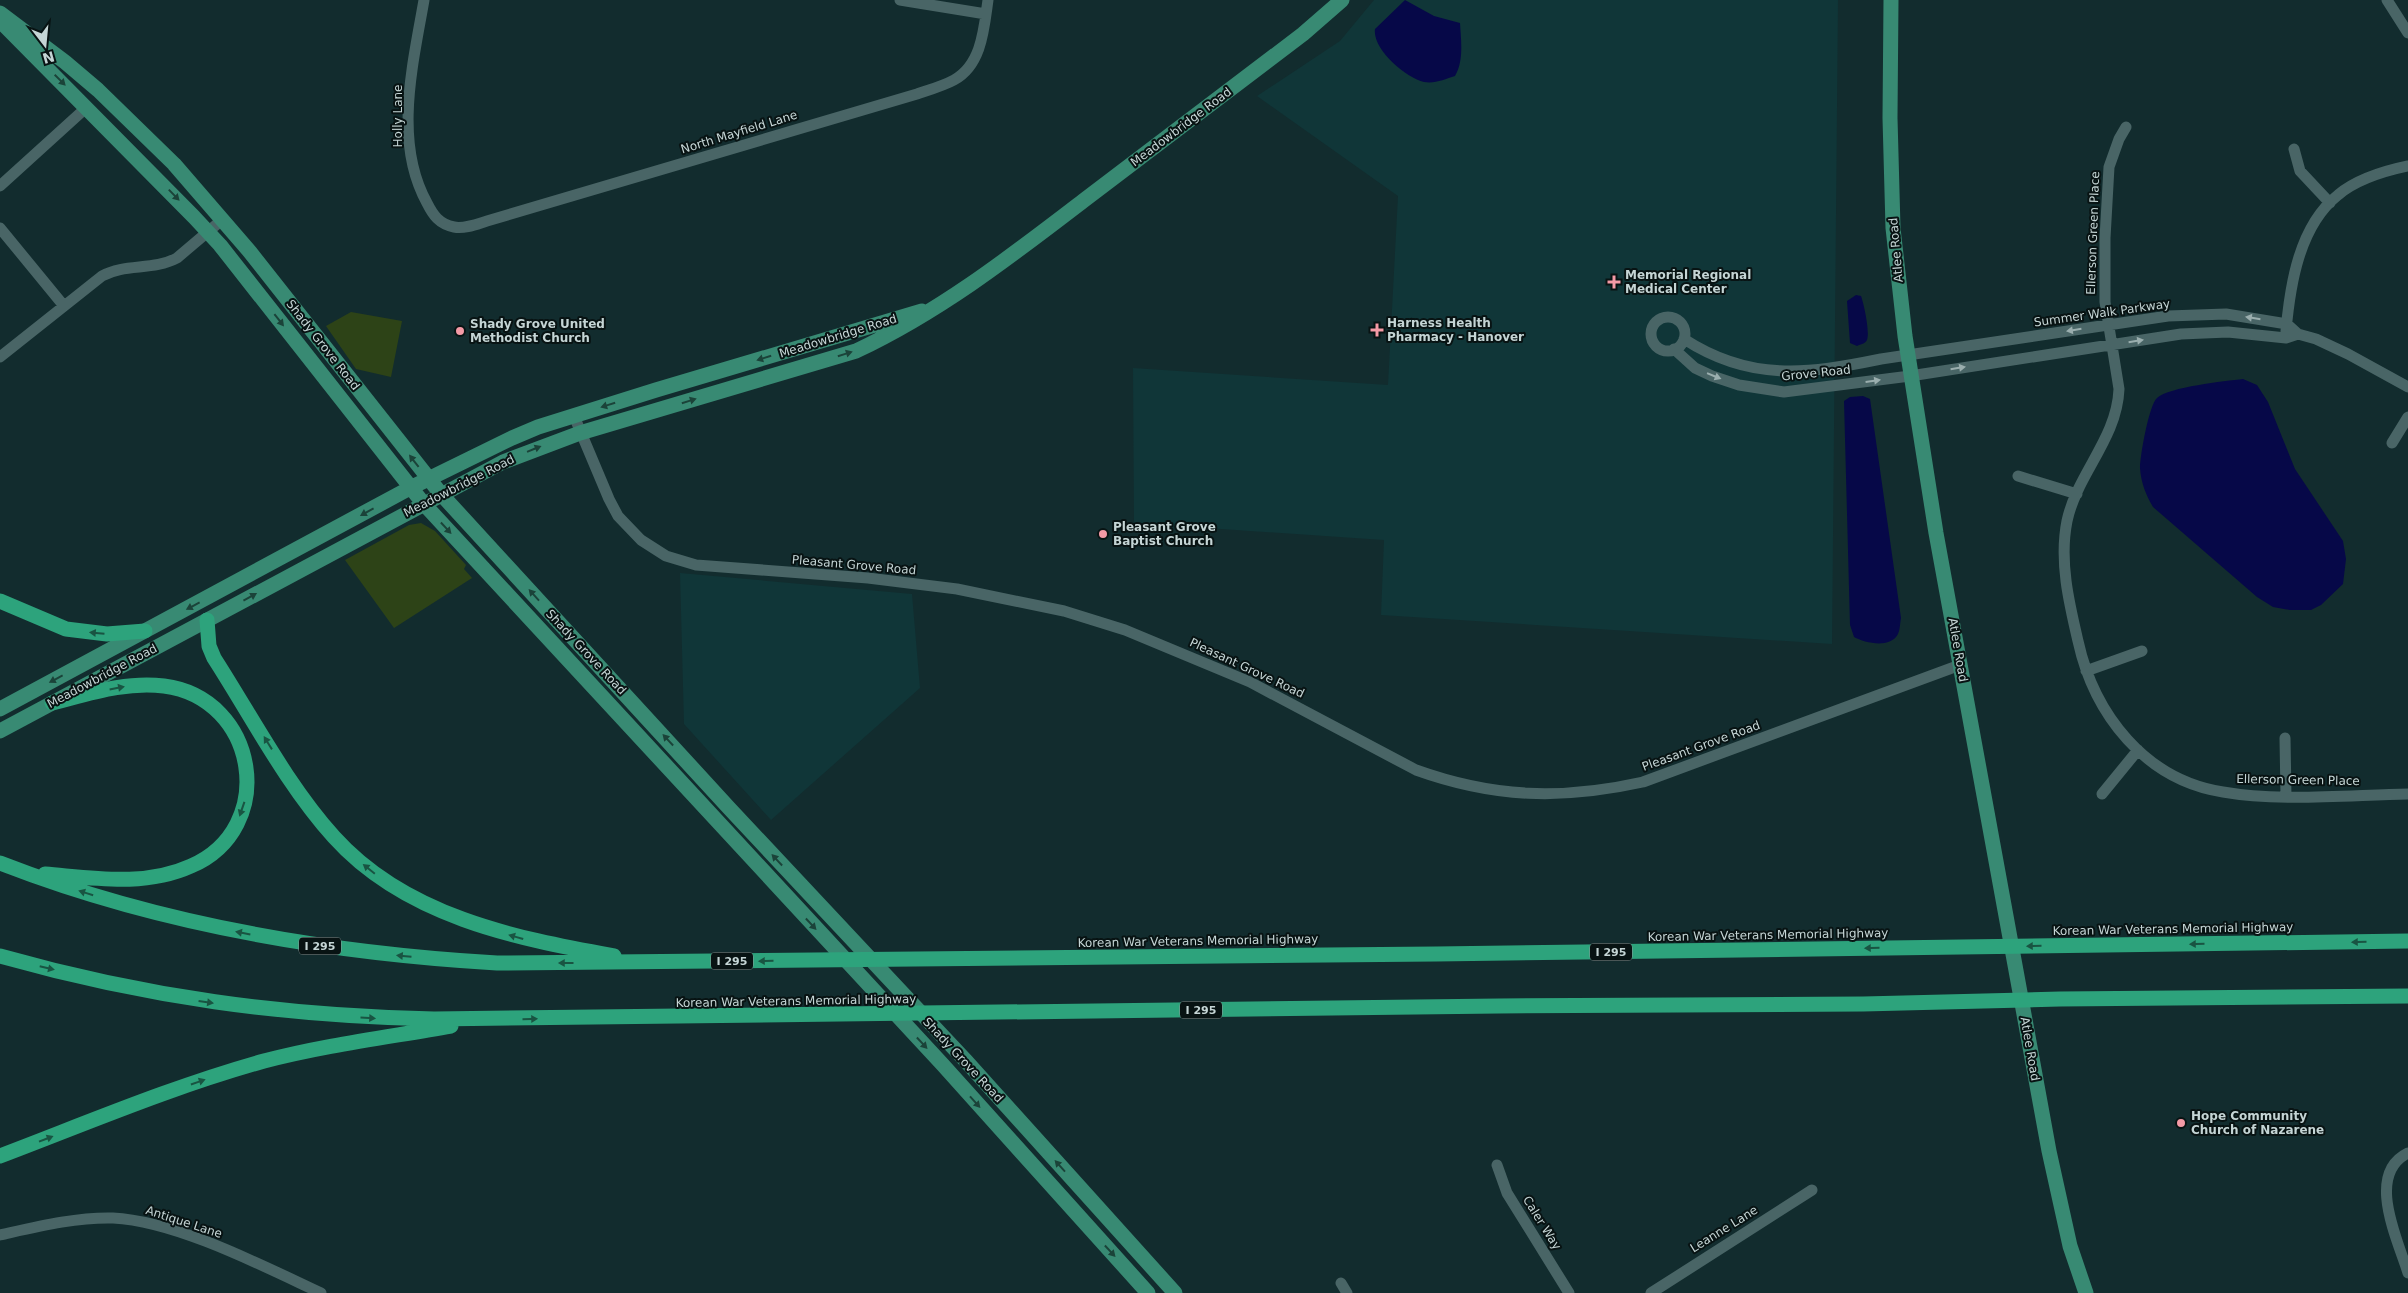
<svg xmlns="http://www.w3.org/2000/svg" width="2408" height="1293" viewBox="0 0 2408 1293" font-family="'DejaVu Sans',sans-serif">
  <style>
    .built { fill: #103638 }
    .green { fill: #2d4317 }
    .water { fill: #060848 }
    .lines { fill: none; stroke-linecap: round; stroke-linejoin: round }
    .minor { stroke: #496566; stroke-width: 11 }
    .major { stroke: #388a73; stroke-width: 15 }
    .highway { stroke: #2da37c; stroke-width: 15 }
    .oneway { fill: #1b4339 }
    .oneway2 { fill: #9aaeae }
    .oneway3 { fill: #195442 }
    .poi-dot { fill: #f49aa6; stroke: #081313; stroke-width: 2 }
    .labels { text-anchor: middle; stroke-width: 4; stroke-linejoin: round; paint-order: stroke }
    .shield { fill: #081313; stroke: #8c9b9b; stroke-width: 1 }
    .shield-label { font-size: 11px; font-weight: bold; fill: #c5d5d5 }
    .street-label { font-size: 12px; fill: #c5d5d5; stroke: #081313 }
    .poi-label { font-size: 12px; font-weight: bold; fill: #c5d5d5; stroke: #081313; text-anchor: start }
  </style>
  <rect width="100%" height="100%" fill="#122c2e"/>
  <path class="built" d="M1374,0h464l-6,644 -451,-29 3,-75 -250,-17 -1,-155 255,17 10,-189 -141,-100 83,-55z
    M680,573l232,21 8,94 -149,132 -87,-96z"/>
  <path class="green" d="M351,312l51,9 -11,56 -35,-8 -30,-43z
    M421,523l14,8 31,34 -2,4 8,9 -78,50 -49,-68 64,-35z"/>
  <path class="water" d="M1405,0l29,16 26,7c1,17 4,38 -5,53 -10,3 -20,8 -31,6 -18,-4 -52,-33 -49,-53z
    M1856,295l5,1c3,8 9,36 6,44 -2,4 -6,4 -10,6l-7,-3 -3,-42z
    M2243,379l14,6 11,17 27,67 48,72 3,18 -3,25 -22,21 -10,5h-21l-17,-3 -16,-10 -104,-90c-7,-12 -12,-24 -13,-39 0,-12 9,-63 17,-70 12,-11 68,-17 86,-19z
    M1863,396l7,3 31,219c-1,5 -1,12 -3,16 -8,15 -33,9 -44,3l-4,-12 -6,-224 6,-4z"/>
  <g class="lines">
    <path class="minor" d="M424,0c-11,64 -31,142 3,203 6,12 12,21 27,24 11,2 23,-3 33,-6l430,-127c12,-4 26,-8 37,-14 28,-15 30,-52 34,-80
      M900,0l86,14
      M2387,0l21,33
      M2126,127l-7,12 -10,28 -4,71v64l14,87c-2,50 -42,85 -52,132 -8,40 2,82 11,120 16,73 67,139 145,151 57,10 127,3 185,2
      M2294,149l6,22 30,32
      M0,186l87,-79
      M0,228l64,78
      M1651 334a17 17 0 1 1 34 0a17 17 0 1 1-34 0Z
      M2286,331c4,-46 13,-105 52,-136 19,-16 46,-24 70,-29
      M1684,339c66,43 124,35 197,20l287,-43 58,-2 61,10 11,10 18,5 32,15 60,33
      M1674,349l21,19 17,8 27,9 45,7 126,-16 271,-42 47,-2 58,6 12,-4
      M0,357l102,-81c23,-13 51,-5 75,-18l46,-39
      M574,416l35,83 9,17 23,24 25,16 30,9 172,13 89,11 107,22 61,19 125,52 166,88c78,28 146,30 227,12l317,-117
      M2392,443l16,-26
      M2018,476l59,18
      M2086,671l56,-20
      M2285,738l1,58
      M2102,794l36,-44
      M2408,1153c-43,21 -10,87 0,120
      M1497,1165l10,28 62,100
      M0,1235c36,-8 76,-18 113,-17 63,3 150,48 208,75
      M1341,1283l6,10
      M1651,1293l161,-103"/>
    <path class="major" d="M1891,0l-1,118 3,110 12,108 31,197 113,618 21,95 16,47
      M0,13l65,49 33,28 76,74 76,88 191,242 288,314 237,253 209,232
      M5,26l189,191 26,28 203,258 520,562 205,228
      M0,709l410,-221 102,-50 26,-11 118,-37 266,-79
      M0,731l503,-269 77,-29 276,-82c83,-39 154,-94 227,-150 73,-55 146,-111 220,-167l39,-34"/>
    <path class="highway" d="M0,601l66,28 41,5 38,-3
      M207,620l2,26 5,12c38,59 73,127 120,179 71,79 180,101 280,119
      M0,863c159,62 327,90 497,100l939,-9 972,-13
      M45,874c49,4 100,13 146,-8 88,-38 67,-168 -27,-180 -38,-5 -76,8 -112,17
      M0,956c145,41 283,60 434,63l1065,-13 364,-2 197,-5 348,-3
      M0,1156c87,-33 174,-70 264,-95 61,-16 125,-24 187,-35"/>
  </g>
  <defs><path id="oneway-solid" d="M-6-.8H1V-3.2L6.5 0L1 3.2V.8H-6Z" transform="scale(1.25)"/></defs>
  <g class="oneway">
    <use href="#oneway-solid" transform="translate(60 80) rotate(45)"/>
    <use href="#oneway-solid" transform="translate(174 195) rotate(46)"/>
    <use href="#oneway-solid" transform="translate(279 320) rotate(52)"/>
    <use href="#oneway-solid" transform="translate(845 354) rotate(-17)"/>
    <use href="#oneway-solid" transform="translate(764 358) rotate(163)"/>
    <use href="#oneway-solid" transform="translate(689 401) rotate(-17)"/>
    <use href="#oneway-solid" transform="translate(608 405) rotate(163)"/>
    <use href="#oneway-solid" transform="translate(534 449) rotate(-22)"/>
    <use href="#oneway-solid" transform="translate(414 461) rotate(-128)"/>
    <use href="#oneway-solid" transform="translate(367 512) rotate(151)"/>
    <use href="#oneway-solid" transform="translate(446 528) rotate(47)"/>
    <use href="#oneway-solid" transform="translate(534 595) rotate(-132)"/>
    <use href="#oneway-solid" transform="translate(250 597) rotate(-29)"/>
    <use href="#oneway-solid" transform="translate(193 606) rotate(152)"/>
    <use href="#oneway-solid" transform="translate(56 679) rotate(152)"/>
    <use href="#oneway-solid" transform="translate(668 740) rotate(-133)"/>
    <use href="#oneway-solid" transform="translate(777 860) rotate(-133)"/>
    <use href="#oneway-solid" transform="translate(811 924) rotate(47)"/>
    <use href="#oneway-solid" transform="translate(922 1043) rotate(47)"/>
    <use href="#oneway-solid" transform="translate(975 1102) rotate(48)"/>
    <use href="#oneway-solid" transform="translate(1060 1166) rotate(-132)"/>
    <use href="#oneway-solid" transform="translate(1110 1251) rotate(47)"/>
  </g>
  <g class="oneway2">
    <use href="#oneway-solid" transform="translate(2253 318) rotate(-171)"/>
    <use href="#oneway-solid" transform="translate(2074 330) rotate(171)"/>
    <use href="#oneway-solid" transform="translate(2136 341) rotate(-9)"/>
    <use href="#oneway-solid" transform="translate(1958 368) rotate(-9)"/>
    <use href="#oneway-solid" transform="translate(1714 376) rotate(22)"/>
    <use href="#oneway-solid" transform="translate(1873 381) rotate(-8)"/>
  </g>
  <g class="oneway3">
    <use href="#oneway-solid" transform="translate(97 633) rotate(-175)"/>
    <use href="#oneway-solid" transform="translate(117 688) rotate(-11)"/>
    <use href="#oneway-solid" transform="translate(268 743) rotate(-122)"/>
    <use href="#oneway-solid" transform="translate(242 809) rotate(109)"/>
    <use href="#oneway-solid" transform="translate(369 869) rotate(-141)"/>
    <use href="#oneway-solid" transform="translate(86 893) rotate(-163)"/>
    <use href="#oneway-solid" transform="translate(243 933) rotate(-169)"/>
    <use href="#oneway-solid" transform="translate(516 937) rotate(-164)"/>
    <use href="#oneway-solid" transform="translate(2359 942) rotate(179)"/>
    <use href="#oneway-solid" transform="translate(2197 944) rotate(179)"/>
    <use href="#oneway-solid" transform="translate(2034 946) rotate(179)"/>
    <use href="#oneway-solid" transform="translate(1872 948) rotate(179)"/>
    <use href="#oneway-solid" transform="translate(404 956) rotate(-175)"/>
    <use href="#oneway-solid" transform="translate(766 961) rotate(179)"/>
    <use href="#oneway-solid" transform="translate(566 963) rotate(180)"/>
    <use href="#oneway-solid" transform="translate(47 968) rotate(13)"/>
    <use href="#oneway-solid" transform="translate(206 1002) rotate(8)"/>
    <use href="#oneway-solid" transform="translate(368 1018) rotate(3)"/>
    <use href="#oneway-solid" transform="translate(530 1019) rotate(-1)"/>
    <use href="#oneway-solid" transform="translate(198 1082) rotate(-19)"/>
    <use href="#oneway-solid" transform="translate(46 1139) rotate(-21)"/>
  </g>
  <g class="poi-dot">
    <path d="M1611.5 274.5h5v5h5v5h-5v5h-5v-5h-5v-5h5z"/>
    <path d="M1374.5 322.5h5v5h5v5h-5v5h-5v-5h-5v-5h5z"/>
    <circle cx="460" cy="331" r="5"/>
    <circle cx="1103" cy="534" r="5"/>
    <circle cx="2181" cy="1123" r="5"/>
  </g>
  <g class="labels">
    <g class="shield">
      <rect x="299" y="937.5" width="42" height="17" rx="4"/>
      <rect x="1590" y="943.5" width="42" height="17" rx="4"/>
      <rect x="711" y="952.5" width="42" height="17" rx="4"/>
      <rect x="1180" y="1001.5" width="42" height="17" rx="4"/>
    </g>
    <g class="shield-label">
      <text x="320" y="950">I 295</text>
      <text x="1611" y="956">I 295</text>
      <text x="732" y="965">I 295</text>
      <text x="1201" y="1014">I 295</text>
    </g>
    <g class="street-label">
      <text transform="translate(398 116) rotate(-90)" y="4">Holly Lane</text>
      <text transform="translate(1181 127) rotate(-37)" y="4">Meadowbridge Road</text>
      <text transform="translate(739 132) rotate(-17)" y="4">North Mayfield Lane</text>
      <text transform="translate(2093 233) rotate(-88)" y="4">Ellerson Green Place</text>
      <text transform="translate(1896 250) rotate(-95)" y="4">Atlee Road</text>
      <text transform="translate(2102 313) rotate(-8)" y="4">Summer Walk Parkway</text>
      <text transform="translate(838 336) rotate(-17)" y="4">Meadowbridge Road</text>
      <text transform="translate(323 345) rotate(52)" y="4">Shady Grove Road</text>
      <text transform="translate(1816 373) rotate(-6)" y="4">Grove Road</text>
      <text transform="translate(459 486) rotate(-27)" y="4">Meadowbridge Road</text>
      <text transform="translate(854 565) rotate(5)" y="4">Pleasant Grove Road</text>
      <text transform="translate(1958 650) rotate(80)" y="4">Atlee Road</text>
      <text transform="translate(586 652) rotate(47)" y="4">Shady Grove Road</text>
      <text transform="translate(1247 668) rotate(25)" y="4">Pleasant Grove Road</text>
      <text transform="translate(102 676) rotate(-28)" y="4">Meadowbridge Road</text>
      <text transform="translate(1701 746) rotate(-20)" y="4">Pleasant Grove Road</text>
      <text transform="translate(2298 780) rotate(1)" y="4">Ellerson Green Place</text>
      <text transform="translate(2173 929) rotate(-1)" y="4">Korean War Veterans Memorial Highway</text>
      <text transform="translate(1768 935) rotate(-1)" y="4">Korean War Veterans Memorial Highway</text>
      <text transform="translate(1198 941) rotate(-1)" y="4">Korean War Veterans Memorial Highway</text>
      <text transform="translate(796 1001) rotate(-1)" y="4">Korean War Veterans Memorial Highway</text>
      <text transform="translate(2030 1049) rotate(80)" y="4">Atlee Road</text>
      <text transform="translate(963 1060) rotate(47)" y="4">Shady Grove Road</text>
      <text transform="translate(184 1222) rotate(18)" y="4">Antique Lane</text>
      <text transform="translate(1542 1223) rotate(58)" y="4">Caler Way</text>
      <text transform="translate(1724 1229) rotate(-32)" y="4">Leanne Lane</text>
    </g>
    <g class="poi-label">
      <text x="1625" y="279">Memorial Regional<tspan x="1625" dy="14">Medical Center</tspan></text>
      <text x="1387" y="327">Harness Health<tspan x="1387" dy="14">Pharmacy - Hanover</tspan></text>
      <text x="470" y="328">Shady Grove United<tspan x="470" dy="14">Methodist Church</tspan></text>
      <text x="1113" y="531">Pleasant Grove<tspan x="1113" dy="14">Baptist Church</tspan></text>
      <text x="2191" y="1120">Hope Community<tspan x="2191" dy="14">Church of Nazarene</tspan></text>
    </g>
  </g>
  <g transform="translate(45 45) rotate(164)" stroke="#081313" stroke-width="4" paint-order="stroke">
  <path d="M0-4L9 19L0 12L-9 19Z" fill="#c5d5d5"/>
  <text y="-8" font-size="14" font-weight="bold" text-anchor="middle" fill="#c5d5d5">N</text>
  </g>
</svg>
